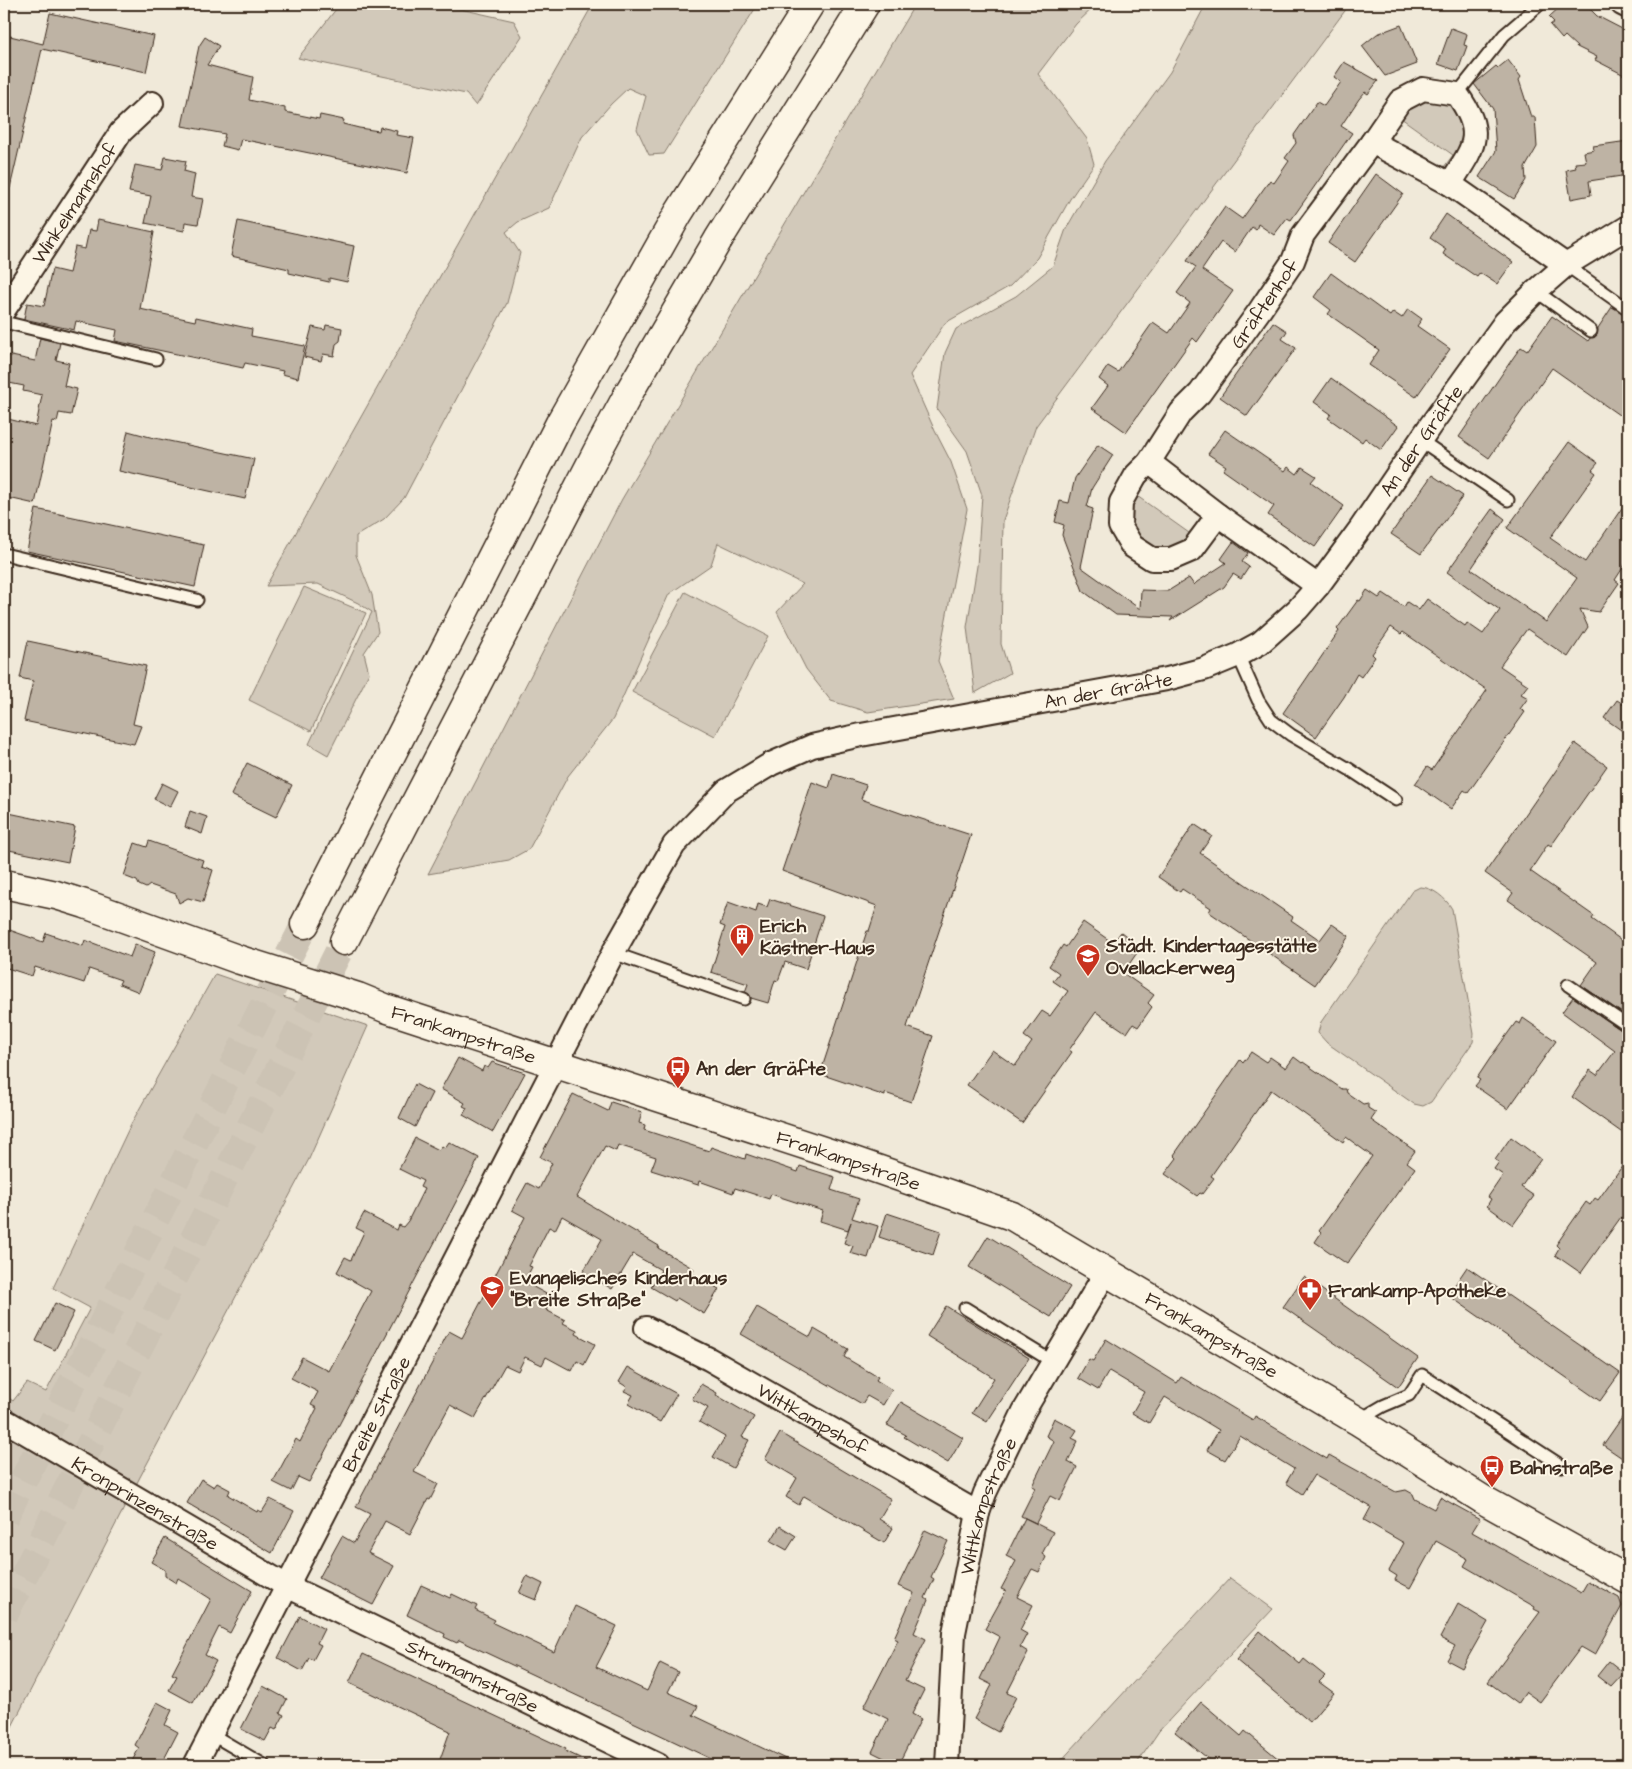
<svg xmlns="http://www.w3.org/2000/svg" width="1632" height="1769" viewBox="0 0 1632 1769" font-family="'Architects Daughter',sans-serif">
  <style>
    .green { fill: #d2c9ba; stroke: #867a6c }
    .building { fill: #beb3a4; stroke: #3b2a1e }
    .lines { fill: none; stroke-linecap: round; stroke-linejoin: round }
    .highway-tunnel { stroke: #ccc3b4; stroke-width: 28; stroke-dasharray: 28 14; stroke-linecap: butt }
    .lane-casing { stroke: #3b2a1e; stroke-width: 15 }
    .street-casing { stroke: #3b2a1e; stroke-width: 26 }
    .secondary-casing { stroke: #3b2a1e; stroke-width: 31 }
    .highway-casing { stroke: #3b2a1e; stroke-width: 31 }
    .lane { stroke: #fcf5e5; stroke-width: 11 }
    .street { stroke: #fcf5e5; stroke-width: 22 }
    .secondary { stroke: #fcf5e5; stroke-width: 28 }
    .highway { stroke: #fcf5e5; stroke-width: 28 }
    .labels { text-anchor: middle; stroke-width: 4; stroke-linejoin: round; paint-order: stroke }
    .street-label { font-size: 19px; fill: #3b2a1e; stroke: #fcf5e5 }
    .poi-label { font-size: 19px; font-weight: bold; fill: #3b2a1e; stroke: #fcf5e5; text-anchor: start }
  </style>
  <rect width="100%" height="100%" fill="#f0e9d9"/>
  <filter id="ink" filterUnits="userSpaceOnUse"><feTurbulence type="fractalNoise" baseFrequency=".02" numOctaves="2"/><feDisplacementMap in="SourceGraphic" scale="10" xChannelSelector="R" yChannelSelector="G"/><feConvolveMatrix kernelMatrix="1 2 1 2 8 2 1 2 1" color-interpolation-filters="sRGB"/></filter>
  <g filter="url(#ink)">
    <path class="green" d="M340,4h98l76,17 8,15 -46,70 -10,-12 -168,-36z
      M593,4h165l-94,150 -15,1 -12,-26 9,-33 -18,-8 -17,16 -29,33 -33,71 -31,14 -12,10 14,21 -13,50 -103,195 -20,21 -28,17v19l16,40 6,37 -14,21 5,20 -41,82 -19,-11 63,-132 -14,-9 -40,-19 -52,2z
      M915,4h182l-21,20 -38,50 49,65 7,25 -24,35 -33,59 -27,28 -65,37 -35,52 25,56 16,31 16,47 -29,152 16,38 -86,13 -37,-11 -25,-32 -29,-57 26,-28 -85,-41 -7,22 -42,29 -56,125 -45,57 -39,73 -20,11 -81,14 194,-375z
      M1206,4h144l-314,422 -33,94 -2,124 9,29 -35,20 -8,-66 10,-61 5,-71 -15,-44 -30,-42 8,-56 11,-24 60,-33 37,-30 13,-37 39,-68 65,-89z
      M1420,99l30,5 12,17 2,23 -17,26 -3,-3 9,-12 -52,-37 4,-11z
      M1145,477l3,3 -11,16 52,37 12,-16 3,2 -14,20 -21,11 -19,-2 -18,-15 -3,-31z
      M304,587l62,26 -55,118 -62,-31z
      M685,592l83,44 -53,100 -83,-44z
      M1420,887c12,0 26,11 32,22l22,125 -1,8 -42,60 -8,4 -9,-2 -87,-61 -9,-10 3,-11 91,-131z
      M215,974l153,52 -59,133 -169,318 -136,265v-347l9,6 14,-18 19,9 44,-84 -37,-20 78,-164z
      M1230,1578l43,31 -114,122 -23,34h-79z"/>
    <path class="building" d="M1563,4h22l12,12 31,16v45l-33,-17 2,-3 -20,-10 -12,-11 -3,3 -12,-14 4,-3 -5,-5z
      M50,13l104,23 -8,36 -104,-23 -32,139 -6,-1v-125l6,-26 33,8z
      M1401,25l16,39 -32,12 -23,-30 15,-12z
      M1451,28l16,6 -3,11 3,1 -9,25 -20,-7z
      M205,37l14,9 -12,19 46,12 -4,23 36,8v4l34,7 1,-4 24,5 -1,4 16,4 20,3 1,-4 17,4 -1,4 18,3 -7,35 -166,-34 -3,11 -16,-4 3,-12 -43,-8 17,-80z
      M1508,60l13,17 -2,3 12,37h4l2,30 -12,21 1,12 -12,19 -35,-22 17,-26 -3,-42 -19,-25 22,-18 2,2z
      M1344,62l34,19 -10,13 -3,-2 -6,7 -18,27 11,7 -61,87 -4,-2 -13,17 -16,-11 -2,6 -4,-3 -17,25 -14,-10 -19,28 31,21 -36,51 -4,-4 -67,94 -34,-24 16,-22 -9,-7 9,-13 10,6 35,-50 16,11 21,-30 -13,-10 19,-26 -9,-6 38,-54 17,12 28,-39 4,3 15,-22 -4,-3 11,-15 -2,-8 23,-33 7,4 17,-24 -7,-5z
      M1628,141v34l-39,6 2,14 -20,4 -5,-29 10,-2 -1,-5 11,-1 -2,-10 10,-2 -1,-4z
      M165,157l21,4 -2,10 11,3 -4,23 12,2 -5,25 -13,-2 -1,9 -39,-8 6,-27 -22,-4 6,-27 27,5z
      M1376,174l27,20 -48,68 -27,-19z
      M1446,214l67,48 -16,22 -17,-11 -3,4 -34,-23 3,-5 -16,-11z
      M98,220l56,12 -14,77 55,12 1,-4 56,12 -1,7 54,10 -7,32 -16,-4 1,-3 -38,-8 -2,5 -128,-27 2,-11 -41,-9 -2,9 -50,-11 3,-16 17,3 8,-37 17,4 6,-26 10,2 4,-19 7,1z
      M238,221l116,25 -7,36 -18,-4v4l-40,-9v-4l-58,-13z
      M1331,273l59,43 3,-4 9,6 6,-9 14,10 -5,7 33,23 -34,48 -47,-32 10,-15 -51,-36 3,-4 -17,-13z
      M1612,307l16,9v102l-7,-5 -2,2 -67,-47 -63,90 -30,-21 56,-82 6,-8 6,4 25,-35 36,25 2,-3 7,-3 1,-7z
      M1273,322l14,9 -5,8 14,9 -49,68 -27,-19z
      M326,325l16,3 -2,13 -4,3 -2,12 -11,-2 -2,7 -17,-4 8,-30 13,3z
      M40,338l20,5 -4,17 13,3 -5,23 13,3 -6,26 -12,-2 -2,9 -4,-1 -18,83 -31,-7v-79l32,8 6,-31 -19,-4 1,-5 -20,-4v-11l3,-16 28,6z
      M1331,378l67,48 -17,24 -16,-12 -3,4 -34,-24 3,-4 -17,-12z
      M1225,430l60,41 3,-4 9,7 5,-7 14,9 -5,6 33,24 -29,41 -47,-32 6,-9 -51,-36 3,-4 -18,-12z
      M128,431l22,6 104,22 -9,40 -126,-28z
      M1569,442l29,21 -6,7 4,3 -46,65 35,24 43,-63v61l-13,20 4,3 -20,29 -19,-3 8,18 -20,30 -41,-28 -27,37 28,19 -7,9 7,4 -8,11 5,3 -57,81 -4,-3 -13,19 -36,-25 12,-17 5,3 55,-80 -84,-58 -2,2 -10,-7 -19,27 3,3 -14,20 -4,-3 -13,23 -28,40 -33,-24 56,-82 -2,-2 21,-29 2,1 7,-11 12,8 4,-5 21,14 3,-5 12,8 8,-11 38,27 2,-3 16,11 17,-24 -53,-38 45,-63 13,10 -34,50 75,53 31,-44 -70,-50z
      M1098,445l15,10 -21,33 -5,19 6,2 -12,58 59,42 1,-19 27,1 21,-13 5,7 3,-3 29,-19 -5,-4 12,-17 15,11 -6,9 7,5 -8,12 -8,-5 -9,13 -54,34 3,-4 -57,-2 -33,-24 -21,-56 2,-10 -9,-3 5,-21 9,2 6,-25z
      M1432,475l31,21 -42,58 -30,-20z
      M36,509l168,36 -9,42 -168,-36z
      M28,641l118,25 -13,58 8,2 -7,18 -110,-23 9,-40 -13,-3z
      M1617,700l11,7v28l-24,-17z
      M1575,743l32,23 -56,80 -3,-2 -18,27 64,45 -2,3 36,26v72l-47,-32 16,-23 -89,-62 5,-7 -28,-20z
      M247,763l45,22 -16,32 -45,-22z
      M833,774l33,11 -5,14 45,16v-1l65,21 -64,192 26,9 -22,66 -26,-9v3l-65,-22 47,-143h2l8,-25 -95,-35 30,-89 17,6z
      M162,783l16,8 -8,16 -16,-8z
      M190,811l17,6 -5,17 -17,-7z
      M4,812l71,15 -7,35 -64,-13z
      M1194,824l18,12 -12,17 93,64 -2,3 29,20 12,-16 17,12 -34,49 -106,-73 2,-4 -29,-19 -2,3 -22,-15z
      M149,841l54,19 -2,6 12,4 -10,32 -15,-4 -9,5 -3,-9 -26,-9 -4,3 -7,-3 -2,-4 -13,-5 11,-33 12,4z
      M770,899l53,17 -17,53 -21,-7 -7,19 -3,-1 -7,23 -17,-5 -2,-4 -4,-2 3,-8 -37,-12 14,-45 -5,-2 8,-23 28,10 2,-8 9,3z
      M1083,922l30,21 8,-11 20,15 -18,26 31,22 -6,8 4,4 -14,20 -5,-3 -6,9 -31,-21 -27,38 3,2 -50,71 -55,-38 25,-35 23,16 17,-24 -8,-6 18,-25 8,5 18,-25 -15,-10 6,-8 -10,-7 14,-21 3,2z
      M4,928l39,14 3,-9 37,13 2,-6 45,17 5,-13 20,8 -16,40 -20,-8 2,-4 -32,-11 -5,14 -49,-16 -3,9 -28,-9z
      M1573,997l51,35 4,1v104l-56,-40 18,-27 7,5 18,-24 -53,-39z
      M1523,1018l33,23 -48,68 -33,-23 5,-6 -3,-2 18,-27 21,-29 4,2z
      M1251,1052l15,10 4,-5 16,11 8,-11 8,6 1,-1 39,27h4l1,4 16,11 5,-1v5l8,5 -5,7 44,31 -8,11 8,6 -68,96 -32,-22 6,-9 -2,-2 53,-75 -26,-19 -3,5 -72,-52 -60,86 3,2 -12,16 -2,-1 -3,3 -32,-22 12,-16 -3,-3 54,-77 12,-18 3,3z
      M458,1058l24,13 2,-5 4,2 4,-6 33,11 -32,59 -30,-17 4,-7 -4,-2 2,-3 -24,-14z
      M415,1084l17,9 -17,34 -16,-9z
      M573,1094l35,17 3,-9 31,10 -3,11 6,2 -1,5 65,21 2,-4 34,12 1,-5 52,18 2,-6 35,11 -4,13 28,9 -7,19 26,8 -10,32 -18,-5 3,-7 -9,-3 7,-21 -3,8 -28,-9 3,-10 -52,-17 -2,5 -34,-11 -2,5 -34,-12 -1,4 -47,-15 5,-13 -38,-12 -2,6 -11,-5 -28,51 82,49 -1,2 36,21 -2,4 27,16 -15,25 -27,-16 -2,3 -24,-14 10,-17 -28,-16 -21,35 -29,-17 19,-33 -40,-23 -7,14 -6,-3 -20,39 3,1 -8,15 28,15 -6,13 19,10 -2,3 14,7 -1,4 19,10 -11,21 -7,-4 -5,10 -26,-14 -4,8 -17,-8 -7,14 -13,-6 -30,53 -25,-13 -36,67 24,12 -8,16 -2,-1 -18,35 -25,-13 -17,32 26,13 -21,39 -54,-27 23,-42 12,7 16,-29 -14,-7 93,-176 13,7 38,-72 25,-49 -13,-7 15,-27 12,6 13,-26 -12,-6z
      M1511,1137l30,22 -20,28 13,9 -21,29 -26,-19 4,-7 -3,-2 15,-22 -9,-6 5,-7 -4,-2z
      M415,1138l24,12 3,-4 3,2 4,-6 30,16 -170,324 -11,-5 -7,14 -18,-9 23,-43 4,3 17,-34 -6,-3 7,-13 -27,-14 11,-21 27,14 42,-80 -34,-19 8,-15 6,3 13,-28 -8,-4 8,-15 33,17 2,-5 4,2 5,-6 16,-32 -4,-2 3,-6 -24,-12z
      M1628,1158v63l-7,-4 -40,56 -26,-18 4,-7 -3,-3 30,-43 4,3 5,-7 3,2z
      M887,1213l54,18 -8,24 -54,-18z
      M988,1236l82,51 -19,30 -82,-50z
      M1467,1267l153,106 -20,28 -152,-106z
      M1304,1277l114,81 -20,29 -115,-80z
      M55,1303l19,9 -19,38 -19,-9z
      M946,1306l83,52 -42,64 -15,-9 22,-35 -67,-42z
      M757,1307l53,30 4,-8 34,20 -4,8 34,20 -2,3 16,10 -9,15 -16,-9 -5,8 -121,-70z
      M1106,1339l71,44 4,-6 72,43 2,-4 72,43 2,-4 67,37 10,-2 7,4 2,5 19,10 6,-12 40,22 -8,13 109,61 7,-12 31,17 3,8 -27,49 -14,-8 -41,55 -14,-10 -8,12 -30,-22 52,-70 -6,-3 1,-2 -71,-41 4,-7 -32,-18 -26,47 -15,-8 2,-4 -8,-5 15,-28 -40,-23 7,-13 -57,-32 -12,19 -16,-11 8,-14 -54,-33 -15,24 -18,-10 12,-20 -54,-33 -16,26 -17,-10 12,-21 -35,-21 -11,19 -20,-12 11,-19 4,2z
      M628,1367l49,27 -17,28 -32,-18 5,-9 -9,-4 3,-4 -8,-5z
      M701,1384l16,9 -1,2 38,22 -12,20 7,3 -16,28 -20,-11 12,-20 -26,-15 9,-14 -16,-9z
      M901,1402l62,36 -15,25 -44,-26 2,-2 -19,-10z
      M1628,1409v53l-25,-17z
      M1054,1418l23,12 -5,8 6,3 -10,21 9,5 -17,34 -10,-5 -14,27 -15,-7 14,-28 -3,-2 22,-45 -8,-5z
      M780,1433l111,66 -12,20 14,9 -9,15 -80,-47 -5,9 -13,-8 11,-19 -32,-19z
      M201,1479l13,8 3,-4 13,7 -2,5 29,17 1,-2 4,2 8,-13 24,12 -22,42 -85,-50z
      M1025,1518l28,14 -11,22 4,3 -7,15 -7,-3 -15,28 16,8 -13,25 7,4 -7,13 8,5 -21,41 9,4 -18,35 -24,-13 18,-34 -12,-6 20,-42 -15,-8 21,-38 -5,-2 15,-28 -10,-5z
      M780,1526l16,10 -9,14 -16,-9z
      M925,1530l23,11 -17,36 3,2 -9,19 3,2 -14,33 12,6 -21,42 19,9 -12,24 9,5 -23,46 -26,-13 16,-33 -24,-12 34,-67 -4,-2 20,-45 -16,-7z
      M165,1538l87,53 -22,42 -11,-6 -14,28 11,6 -23,42 -24,-13 8,-14 -5,-2 39,-75 -33,-21 -2,5 -11,-7v-6l-14,-8z
      M527,1576l16,8 -7,16 -17,-7z
      M421,1585l29,13 2,-4 25,12 -2,4 20,10 -2,3 61,29 21,-46 42,20 -21,41 51,24 13,-28 18,9 -10,20 30,14 -5,9 105,50h-74l-265,-125 -2,3 -13,-6 1,-3 -38,-19z
      M1458,1604l30,18 -26,46 -15,-8 8,-14 -15,-8z
      M300,1616l24,13 -7,14 4,2 -8,15 -4,-2 -7,13 -24,-13z
      M1260,1631l40,33 4,-5 21,17 -6,6 15,11 -24,29 -74,-62z
      M363,1654l203,95 -1,2 30,14h-157l12,-34 -101,-48z
      M1609,1661l15,12 -13,14 -14,-11z
      M263,1686l24,13 -7,14 4,2 -8,15 -4,-2 -7,13 -24,-12z
      M157,1702l15,8 -7,15 13,7 -17,33h-31l9,-17 -4,-3z
      M1201,1702l40,34 4,-5 41,34h-70l-41,-33z"/>
    <g class="lines">
      <path class="highway-tunnel" d="M4,1518l301,-594
        M4,1615l340,-674"/>
      <defs>
        <path id="lane" d="M1457,94l47,-59 36,-31
          M1566,265l62,44
          M1536,291l55,40
          M4,322l152,37
          M1420,440l88,60
          M4,554l193,46
          M1238,655l20,45 13,20 20,15 58,34 47,31
          M613,953l131,46
          M1568,985l60,41
          M965,1308l88,54
          M1359,1420l24,-14 26,-11 13,-20 140,91
          M211,1734l53,31"/>
        <g id="street">
          <path d="M1622,4l6,3"/>
          <path d="M1372,142l28,-41 23,-12 34,5c29,41 17,52 -7,90"/>
          <path id="s1" d="M4,310l117,-178 31,-29"/>
          <path d="M1149,462l-13,13 -15,27 -1,24 12,20 20,13h19l21,-9 26,-35"/>
          <path id="s2" d="M1318,586l-100,-71 -69,-53 32,-50 19,-19 60,-83 33,-49 10,-26 69,-93 78,42 116,81"/>
          <path id="s3" d="M646,1328l63,31 269,154"/>
          <path id="s4" d="M4,1420l283,166 371,179"/>
          <path id="s5" d="M195,1765l418,-812 61,-108 52,-54 45,-27 41,-18 49,-11 306,-56 37,-10 34,-14 22,-12 38,-34 20,-23 42,-57 70,-103 75,-104 31,-31 30,-26 62,-38"/>
          <path id="s6" d="M947,1765l7,-132 24,-120 7,-20 39,-82 82,-139"/>
        </g>
        <g id="secondary">
          <path id="s7" d="M4,884l52,11 29,9 155,56 118,37 27,11 466,152 161,56 346,205 124,78 146,81"/>
        </g>
        <path id="highway" d="M305,924l255,-501 118,-209 132,-210
          M344,941l253,-489 34,-63 87,-149 147,-236"/>
      </defs>
      <use href="#lane" class="lane-casing"/>
      <use href="#street" class="street-casing"/>
      <use href="#secondary" class="secondary-casing"/>
      <use href="#highway" class="highway-casing"/>
      <use href="#lane" class="lane"/>
      <use href="#street" class="street"/>
      <use href="#secondary" class="secondary"/>
      <use href="#highway" class="highway"/>
    </g>
  </g>
  <defs>
    <symbol id="building-pin" viewBox="-11 -11 22 30"><path d="M0 17L-7.5 6A9.5 9.5 0 1 1 7.5 6Z" fill="#c8321e" stroke="#fcf5e5"/><path d="M-4-6H4V6H1V3H-1V6H-4ZM-2.5-4.3h1.7v1.8h-1.7ZM.8-4.3h1.7v1.8H.8ZM-2.5-1h1.7V.8h-1.7ZM.8-1h1.7V.8H.8Z" fill="#fff"/></symbol>
    <symbol id="school-pin" viewBox="-11 -11 22 30"><path d="M0 17L-7.5 6A9.5 9.5 0 1 1 7.5 6Z" fill="#c8321e" stroke="#fcf5e5"/><path d="M0-5L7-2L0 1L-7-2ZM-4 1L0 2.5L4 1V4Q0 6-4 4Z" fill="#fff"/></symbol>
    <symbol id="bus-pin" viewBox="-11 -11 22 30"><path d="M0 17L-7.5 6A9.5 9.5 0 1 1 7.5 6Z" fill="#c8321e" stroke="#fcf5e5"/><path d="M-5-6H5V4H4V6H2V4H-2V6H-4V4H-5ZM-3.5-4V0h7V-4ZM-3.5 1.2v1.5H-2V1.2ZM2 1.2v1.5H3.5V1.2Z" fill="#fff"/></symbol>
    <symbol id="pharmacy-pin" viewBox="-11 -11 22 30"><path d="M0 17L-7.5 6A9.5 9.5 0 1 1 7.5 6Z" fill="#c8321e" stroke="#fcf5e5"/><path d="M-2-6h4v4h4v4h-4v4h-4v-4h-4v-4h4Z" fill="#fff"/></symbol>
  </defs>
  <g fill-rule="evenodd">
    <use href="#building-pin" x="728" y="922" width="28" height="38"/>
    <use href="#school-pin" x="1074" y="942" width="28" height="38"/>
    <use href="#bus-pin" x="664" y="1054" width="28" height="38"/>
    <use href="#school-pin" x="478" y="1274" width="28" height="38"/>
    <use href="#pharmacy-pin" x="1296" y="1276" width="28" height="38"/>
    <use href="#bus-pin" x="1478" y="1453" width="28" height="38"/>
  </g>
  <g class="labels">
    <g class="street-label">
      <text dy="7" stroke="none"><textPath href="#s1" startOffset="128">Winkelmannshof</textPath></text>
      <text dy="7" stroke="none"><textPath href="#s2" startOffset="406">Gräftenhof</textPath></text>
      <text dy="7" stroke="none"><textPath href="#s5" startOffset="1931">An der Gräfte</textPath></text>
      <text dy="7" stroke="none"><textPath href="#s5" startOffset="1511">An der Gräfte</textPath></text>
      <text dy="7" stroke="none"><textPath href="#s7" startOffset="484">Frankampstraße</textPath></text>
      <text dy="7" stroke="none"><textPath href="#s7" startOffset="889">Frankampstraße</textPath></text>
      <text dy="7" stroke="none"><textPath href="#s7" startOffset="1294">Frankampstraße</textPath></text>
      <text dy="7" stroke="none"><textPath href="#s5" startOffset="395">Breite Straße</textPath></text>
      <text dy="7" stroke="none"><textPath href="#s3" startOffset="190">Wittkampshof</textPath></text>
      <text dy="7" stroke="none"><textPath href="#s4" startOffset="164">Kronprinzenstraße</textPath></text>
      <text dy="7" stroke="none"><textPath href="#s6" startOffset="264">Wittkampstraße</textPath></text>
      <text dy="7" stroke="none"><textPath href="#s4" startOffset="534">Strumannstraße</textPath></text>
    </g>
    <g class="poi-label">
      <text x="760" y="932">Erich<tspan x="760" dy="22">Kästner-Haus</tspan></text>
      <text x="1106" y="952">Städt. Kindertagesstätte<tspan x="1106" dy="22">Ovellackerweg</tspan></text>
      <text x="696" y="1075">An der Gräfte</text>
      <text x="510" y="1284">Evangelisches Kinderhaus<tspan x="510" dy="22">"Breite Straße"</tspan></text>
      <text x="1328" y="1297">Frankamp-Apotheke</text>
      <text x="1510" y="1474">Bahnstraße</text>
    </g>
  </g>
  <rect width="1632" height="1769" fill="none" stroke="#fcf5e5" stroke-width="20"/>
  <rect x="10" y="10" width="1612" height="1749" fill="none" stroke="#3b2a1e" stroke-width="2" filter="url(#ink)"/>
</svg>
